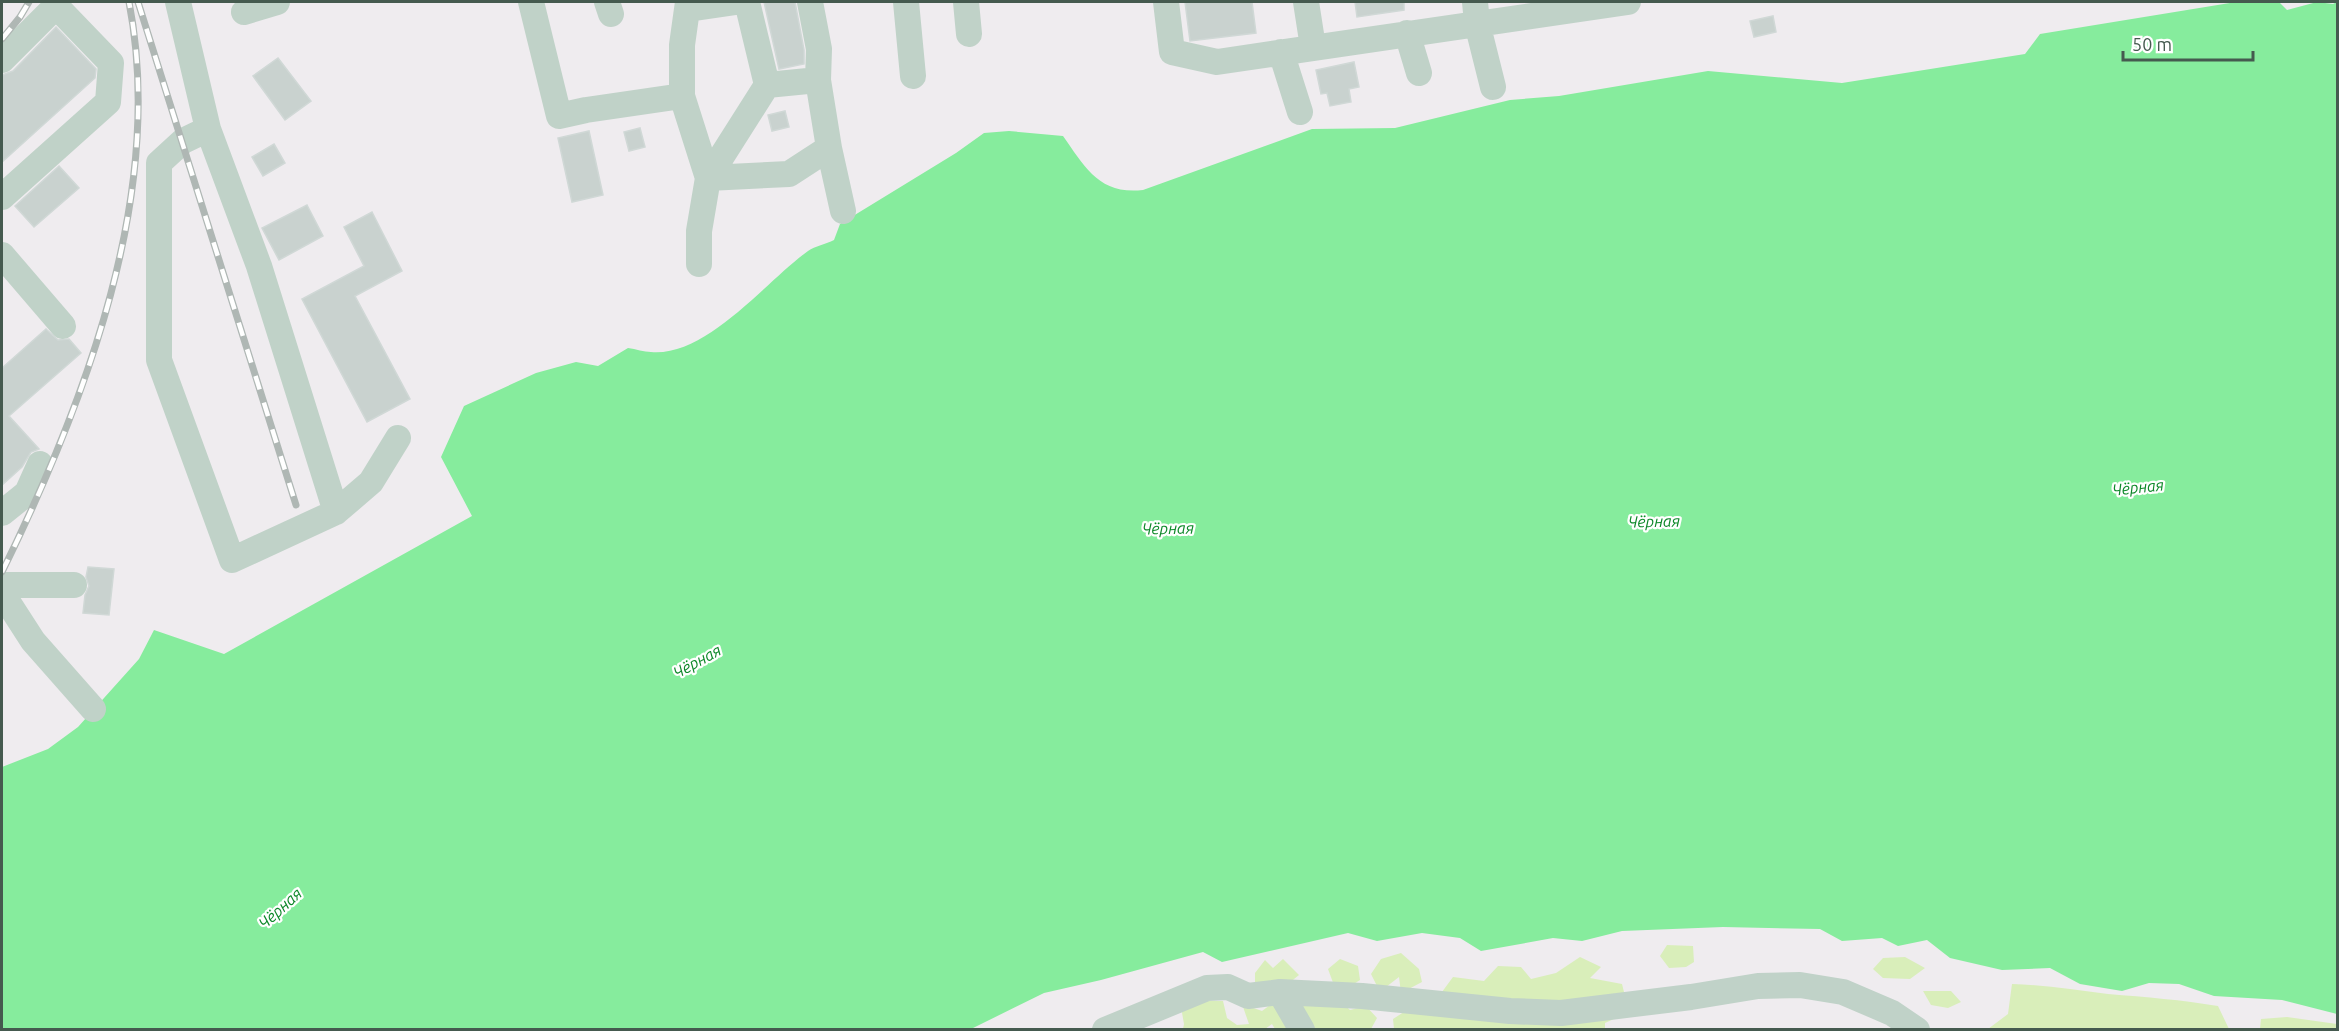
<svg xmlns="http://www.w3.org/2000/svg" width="2339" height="1031" viewBox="0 0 2339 1031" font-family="Ubuntu,sans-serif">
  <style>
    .green { fill: #d9eeba }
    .water { fill: #86ec9d }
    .building { fill: #c9d2cf; stroke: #d0d8d6; stroke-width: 1.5 }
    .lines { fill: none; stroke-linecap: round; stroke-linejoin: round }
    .minor { stroke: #c0d2c8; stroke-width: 26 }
    .rail-casing { stroke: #afb7b4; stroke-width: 7 }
    .rail { stroke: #fff; stroke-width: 4.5; stroke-dasharray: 14; stroke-linecap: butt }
    .labels { text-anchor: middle; stroke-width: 4.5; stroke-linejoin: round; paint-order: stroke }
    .water-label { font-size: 16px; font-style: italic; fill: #0d8829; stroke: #fff }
  </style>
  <rect width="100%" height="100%" fill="#efecef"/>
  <path class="green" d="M1667,945l26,1 1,16 -8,5 -17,1 -9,-12z
    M1401,953l18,16 3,13 -21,11 -2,-16 -13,10 -9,-1 -6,-12 10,-15z
    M1580,957l21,10 -11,11 32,6 3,12 -60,14 -126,-14 14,-19 31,4 14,-15 23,1 10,12 25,-6z
    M1905,957l20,11 -15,11 -27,-1 -10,-9 10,-11z
    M1283,959l16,16 -15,12 -13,-7 1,17 18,32h-15l-3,-5 -7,5h-82l1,-5 -3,-17 13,-6h29l4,17 10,7 12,-1 -7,-20 20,7 8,-6 -15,-11v-21l10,-13 8,8z
    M1340,959l18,7 2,14 -14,9 -11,-1 -7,-19z
    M2012,984c33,1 64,6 96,10 38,3 74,6 110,12l11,23h-241l20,-15z
    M1923,991h28l10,11 -13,6 -17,-3z
    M1290,1001h50l10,9 16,-4 11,12 -6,11h-69z
    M1407,1010l220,3 -22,10v7l-211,-1 -1,-10z
    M2287,1017l50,7v5h-77l1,-10z"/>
  <path class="water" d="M2236,2h43l8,8 30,-8 16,2 4,-2v1012l-55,-14 -68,-4 -35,-12 -30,-1 -27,8 -42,-7 -30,-16 -48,2 -52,-12 -23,-18 -29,6 -16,-8 -40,3 -22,-12 -97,-2 -101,4 -40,10 -29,-3 -72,13 -21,-13 -38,-5 -45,8 -29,-8 -126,29 -19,-10 -102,28 -57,13 -73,36 -969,1v-263l46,-18 30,-22 61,-68 15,-29 70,24 248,-138 -31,-59 23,-51 72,-33 40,-11 22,4 30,-18c8,1 16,4 23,4 56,5 115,-71 157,-101 7,-5 18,-7 26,-11l6,-16 116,-71 28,-20 25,-2 54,5c22,31 36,59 80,54l169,-61 83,-1 115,-28 49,-4 149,-25 134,12 183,-29 15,-20z"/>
  <path class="building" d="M764,2h31l9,48v14l-25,5z
    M1185,2h67l4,31 -66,8z
    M1355,2h49v8l-47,7z
    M1773,16l3,16 -22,5 -4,-16z
    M56,27l40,42 -1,9 -93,84v-87l11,-4z
    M278,58l33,43 -26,19 -32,-44z
    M1354,62l5,25 -10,2 2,13 -21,4 -3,-13 -6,1 -5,-24z
    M785,111l4,16 -17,4 -4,-16z
    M640,128l5,19 -16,4 -5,-19z
    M589,131l14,64 -31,7 -14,-64z
    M274,144l11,19 -22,13 -11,-19z
    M59,166l20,22 -45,39 -19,-21z
    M307,205l16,31 -44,24 -17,-32z
    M372,212l30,59 -47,25 55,103 -43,23 -65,-123 62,-33 -20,-39z
    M46,329l12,11 11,-1 12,14 -72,63 30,33 -8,3 -9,15 -20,18v-117z
    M88,567l26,2 -5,46 -26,-2 2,-18 4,-9 -3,-9z"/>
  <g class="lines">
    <path class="minor" d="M178,2l30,127 51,137 77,246
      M531,2l28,114 27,-6 96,-14
      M607,2l4,12
      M688,2l-6,43v51l26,82 81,-4 40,-26
      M747,2l20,83
      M810,2l9,47 -1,31 11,68 14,63
      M906,2l7,74
      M966,2l3,32
      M1166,2l6,50 45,10 411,-60
      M1306,2l7,45
      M1475,2l2,21 16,64
      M688,9l48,-7
      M244,12l33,-10
      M1407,33l12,40
      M1281,52l19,60
      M2,60l54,-54 55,57 -3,39 -106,95
      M208,129l-25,12 -24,22v197l73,200 104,-48 35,-30 27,-44
      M2,255l61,71
      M699,264v-33l9,-53 59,-93 51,-5
      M2,513l25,-20 13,-29
      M2,585h72
      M2,593l31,48 60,68
      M1280,992l82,4 148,15 51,2 130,-16 67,-11 42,-1 43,7 49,21 25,17
      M1105,1030l102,-42 21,-1 20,9 32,-4 22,38"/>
    <defs>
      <path id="rail" d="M138,2l158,503
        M2,39l18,-22 9,-15
        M2,572c83,-169 164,-380 127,-570"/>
    </defs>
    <use href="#rail" class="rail-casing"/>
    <use href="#rail" class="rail"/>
  </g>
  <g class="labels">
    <g class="water-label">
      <text transform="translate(2138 487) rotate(-6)" y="6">Чёрная</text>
      <text transform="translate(1654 521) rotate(-1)" y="6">Чёрная</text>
      <text transform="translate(1168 528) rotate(-1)" y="6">Чёрная</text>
      <text transform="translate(697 661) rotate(-29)" y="6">Чёрная</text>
      <text transform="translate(280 908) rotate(-42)" y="6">Чёрная</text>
    </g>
  </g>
  <rect width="2339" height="1031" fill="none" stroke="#455a4f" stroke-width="6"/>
  <path d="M2123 51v9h130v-9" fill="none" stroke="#455a4f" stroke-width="3"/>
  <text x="2132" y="51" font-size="18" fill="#455a4f" stroke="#ffffff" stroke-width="4.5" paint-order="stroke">50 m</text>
</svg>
